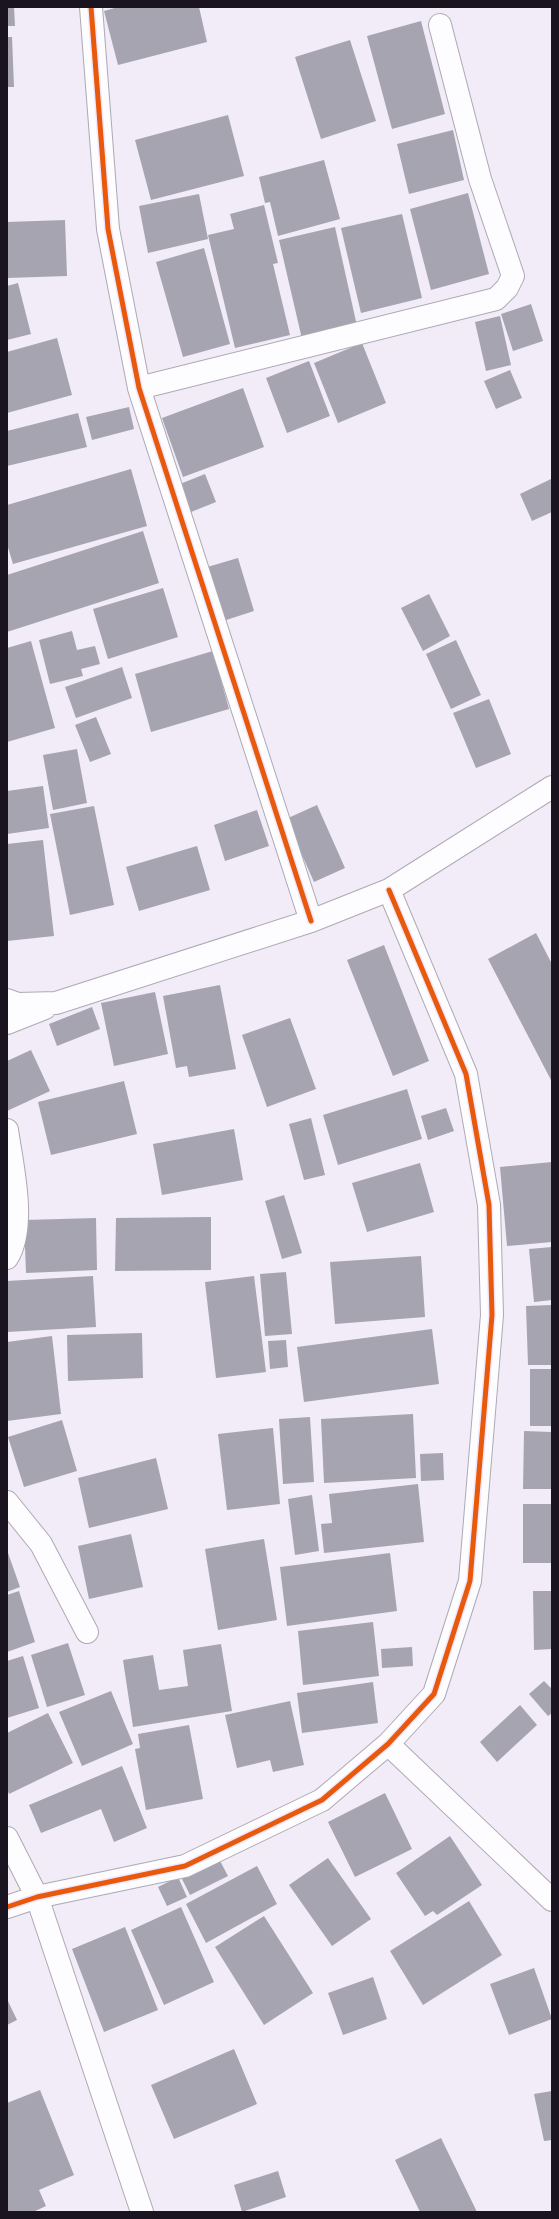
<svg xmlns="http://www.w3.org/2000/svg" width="559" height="2219" viewBox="0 0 559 2219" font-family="Lora,serif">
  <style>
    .building { fill: #a5a4b0 }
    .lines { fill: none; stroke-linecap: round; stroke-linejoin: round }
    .minor-casing { stroke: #aea9b4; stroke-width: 24 }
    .minor { stroke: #fdfcfe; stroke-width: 22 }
    .cycleway-casing { stroke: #f0e7fc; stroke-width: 8 }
    .cycleway { stroke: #e8590c; stroke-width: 5 }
  </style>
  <rect width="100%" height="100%" fill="#f1ecf7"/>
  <path class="building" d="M7,7h7l1,19h-8z
    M118,7h81l8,35 -89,23 -14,-54z
    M421,21l24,93 -53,15 -25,-93z
    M7,37h5l2,50h-7z
    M350,40l26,81 -55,18 -26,-82z
    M228,115l16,61 -93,24 -16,-60z
    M453,130l11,50 -55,14 -12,-50z
    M324,160l16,59 -62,17 -8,-34 -5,1 -6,-26z
    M468,193l21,81 -58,16 -21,-81z
    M199,194l9,45 -60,14 -9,-47z
    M264,205l14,58 -5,1 17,71 -55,13 -27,-113 26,-6 -4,-15z
    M402,214l20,84 -61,15 -20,-85z
    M65,220l2,56 -60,2v-56z
    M335,227l22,99 -55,13 -23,-99z
    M204,248l26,96 -47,13 -27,-95z
    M18,283l13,51 -24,6v-54z
    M531,304l12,37 -30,10 -12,-37z
    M500,316l11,49 -25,6 -11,-49z
    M57,338l15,57 -65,18v-61z
    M362,343l24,60 -48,20 -24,-60z
    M309,361l21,55 -43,17 -21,-55z
    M510,370l12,28 -26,11 -12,-28z
    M243,388l21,59 -81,30 -21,-59z
    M129,407l5,22 -42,11 -6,-23z
    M78,413l9,34 -80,19v-35z
    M131,469l16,57 -134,38 -6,-20v-39z
    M205,474l11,28 -25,10 -11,-28z
    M551,479l1,33 -20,9 -12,-27z
    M143,531l16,52 -152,49v-57z
    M238,558l16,53 -34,11 -16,-54z
    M163,588l15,49 -70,22 -15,-50z
    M429,594l21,42 -27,15 -22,-43z
    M72,631l5,19 18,-4 5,18 -19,5 2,7 -33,8 -11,-44z
    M456,640l25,55 -30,14 -25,-55z
    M31,641l24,87 -48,14v-94z
    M213,651l16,58 -78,23 -16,-58z
    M122,667l10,31 -56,20 -11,-31z
    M489,699l22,55 -35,14 -23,-55z
    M96,717l15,37 -21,8 -15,-37z
    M77,749l10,54 -34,7 -10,-55z
    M43,786l6,42 -42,6v-43z
    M317,805l28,63 -31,14 -28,-63z
    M94,806l20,99 -44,10 -20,-101z
    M257,810l12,36 -44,15 -11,-36z
    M43,840l11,96 -47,5v-97z
    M197,846l13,44 -71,21 -13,-44z
    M536,933l16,31v118l-64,-123z
    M384,945l45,116 -36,15 -46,-116z
    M220,985l16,84 -47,8 -2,-11 -11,2 -13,-72z
    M155,992l13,62 -54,12 -13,-63z
    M92,1007l8,22 -43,17 -8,-22z
    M290,1018l26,71 -49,18 -25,-72z
    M31,1050l19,41 -43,20v-50z
    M124,1081l13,53 -86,21 -13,-53z
    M407,1089l15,50 -84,26 -15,-50z
    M446,1108l8,23 -26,9 -7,-24z
    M311,1118l14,57 -21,5 -15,-56z
    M234,1129l9,51 -81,15 -9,-51z
    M552,1162v80l-45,4 -7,-79z
    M420,1163l14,49 -67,20 -15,-49z
    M284,1195l18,58 -20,6 -17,-58z
    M211,1217v53l-96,1 1,-53z
    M96,1218l1,52 -71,3 -2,-53z
    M552,1247v53l-18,2 -5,-53z
    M421,1256l4,61 -90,7 -5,-62z
    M286,1272l6,62 -27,2 -5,-62z
    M93,1276l3,51 -89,5v-51z
    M254,1276l12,96 -50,6 -11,-96z
    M552,1305v60h-24l-2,-59z
    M432,1329l7,55 -135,18 -7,-55z
    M142,1333l1,45 -75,3 -1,-46z
    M52,1336l9,78 -54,7v-79z
    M286,1340l2,27 -18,2 -2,-28z
    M530,1369h22v57h-22z
    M413,1414l3,64 -92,5 -3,-64z
    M310,1417l4,65 -31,2 -4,-65z
    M62,1420l15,51 -53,16 -16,-50z
    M273,1428l7,76 -53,6 -9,-76z
    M524,1431l28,1v57h-29z
    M443,1453l1,27 -23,1 -1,-27z
    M156,1458l12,51 -79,19 -11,-50z
    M418,1484l6,58 -100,11 -3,-29 11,-1 -3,-29z
    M312,1495l7,56 -24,4 -7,-56z
    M523,1504h29v59h-29z
    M131,1534l12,53 -54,12 -11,-53z
    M264,1539l13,81 -59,10 -13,-81z
    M7,1550l13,37 -13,5z
    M390,1553l7,58 -110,15 -7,-59z
    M19,1591l16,51 -28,10v-57z
    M533,1591h19v58l-18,1z
    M373,1622l6,54 -76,9 -5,-54z
    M68,1643l17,52 -38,12 -16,-52z
    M221,1644l11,67 -99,16 -10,-67 30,-5 6,35 29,-4 -5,-36z
    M412,1647l1,19 -31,2 -1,-19z
    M23,1656l16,52 -32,10v-57z
    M544,1681l8,8v24l-4,3 -19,-22z
    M373,1682l5,41 -76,10 -5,-40z
    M111,1691l22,53 -51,22 -23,-54z
    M290,1701l14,64 -31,7 -3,-12 -33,8 -12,-53z
    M520,1705l17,20 -40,37 -17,-20z
    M48,1713l25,50 -64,31 -2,-5v-56z
    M189,1725l14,74 -57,11 -11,-61 5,-1 -2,-14z
    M122,1766l25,62 -33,14 -13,-33 -60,24 -12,-28z
    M385,1793l27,56 -57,28 -27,-55z
    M450,1836l32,49 -45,30 -4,-4 -8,5 -29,-43z
    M328,1858l43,61 -39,27 -43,-61z
    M219,1859l9,17 -38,19 -8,-16z
    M257,1866l20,38 -71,39 -20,-39z
    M178,1877l9,20 -20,9 -9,-19z
    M469,1901l33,54 -79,50 -33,-54z
    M181,1907l33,75 -50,23 -33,-75z
    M264,1916l49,77 -49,32 -49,-78z
    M125,1927l33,83 -54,22 -32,-83z
    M534,1968l18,51 -43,16 -19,-51z
    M373,1977l14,42 -44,16 -15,-42z
    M7,1999l10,21 -10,5z
    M234,2049l23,55 -83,35 -23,-54z
    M40,2090l34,85 -35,15 7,16 -13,6h-26v-109z
    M552,2091v49l-8,1 -10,-47z
    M441,2138l36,74h-57l-25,-52z
    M278,2171l8,26 -44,15 -8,-27z"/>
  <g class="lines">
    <defs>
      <path id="minor" d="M91,7l17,222 31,159 172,533
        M139,388l357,-89 11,-11 6,-12 -33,-97 -40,-154
        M7,1000l11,4 38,-1 255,-82 78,-31 163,-103
        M7,1023l38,-15
        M7,1130c5,35 20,96 0,128
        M7,1502l34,42 46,88
        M388,1744l164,156
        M7,1838l30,59 105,315
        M7,1907l30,-10 148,-31 137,-66 66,-56 46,-50 36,-113 22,-266 -3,-110 -23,-131 -77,-184"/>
    </defs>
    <use href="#minor" class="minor-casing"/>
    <use href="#minor" class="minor"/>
    <defs>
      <path id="cycleway" d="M91,7l17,222 31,159 172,533
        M7,1907l30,-10 148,-31 137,-66 66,-56 46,-50 36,-113 22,-266 -3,-110 -23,-131 -77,-184"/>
    </defs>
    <use href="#cycleway" class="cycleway-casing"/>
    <use href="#cycleway" class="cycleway"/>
  </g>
  <rect width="559" height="2219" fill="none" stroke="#191420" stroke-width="16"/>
</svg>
